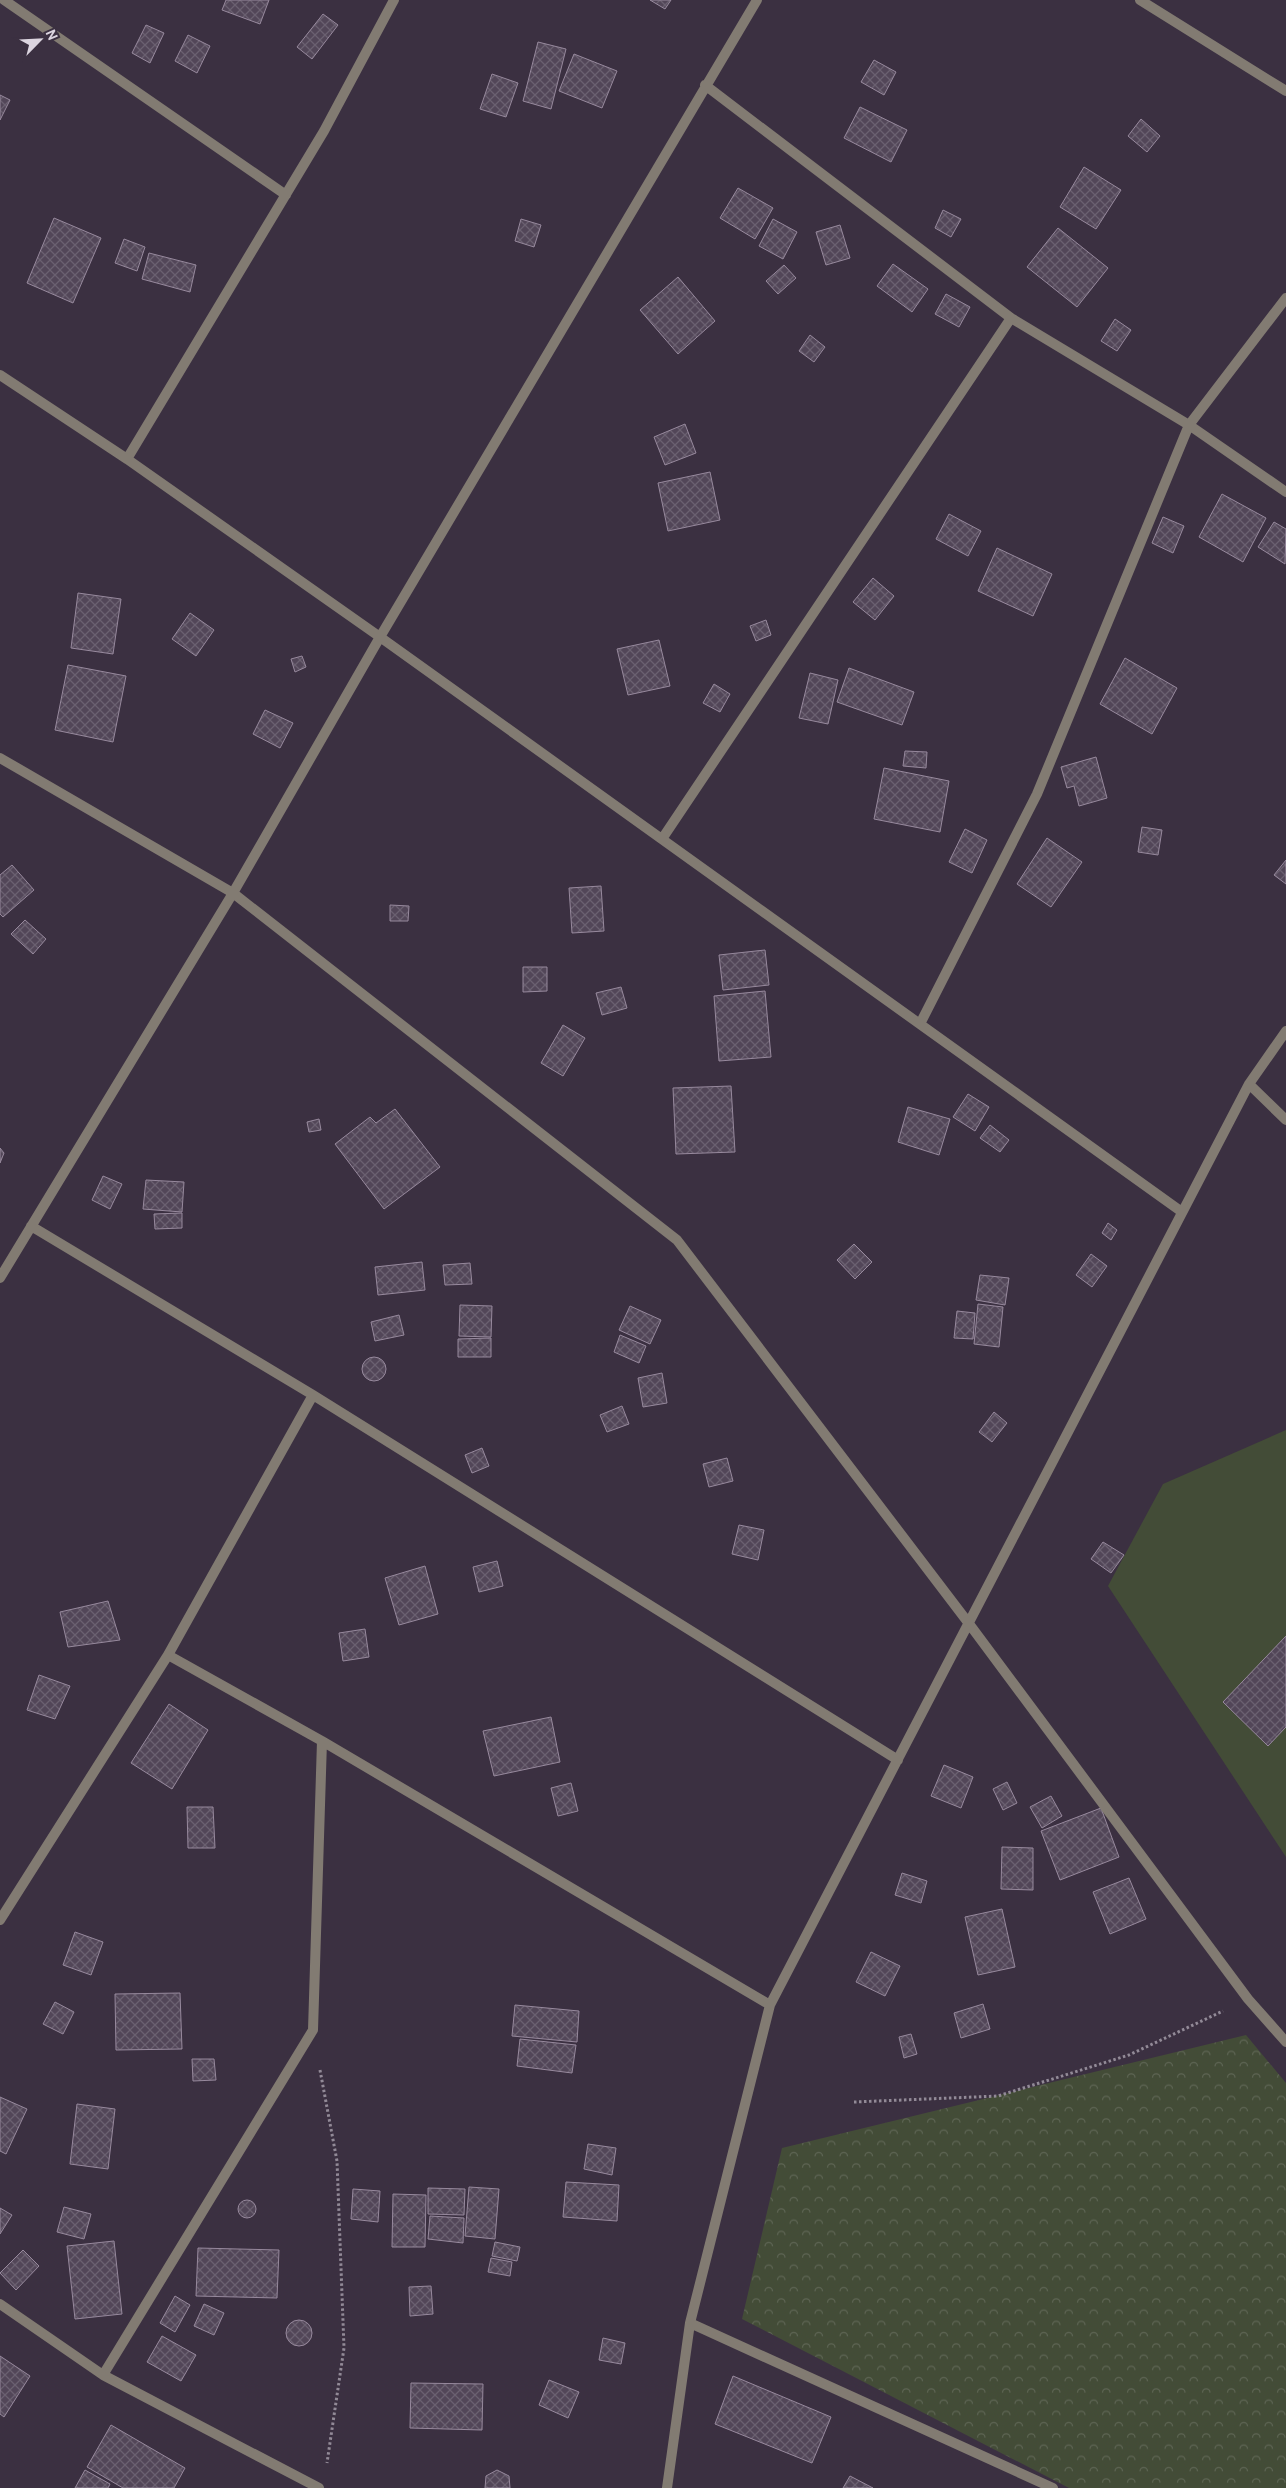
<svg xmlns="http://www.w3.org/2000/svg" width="1286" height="2488" viewBox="0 0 1286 2488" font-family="Overpass,sans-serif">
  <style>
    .green { fill: #434c37 }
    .forest { fill: url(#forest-crowns) }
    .building { fill: url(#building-cross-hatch); stroke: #97899d }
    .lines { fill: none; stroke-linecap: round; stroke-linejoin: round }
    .path { stroke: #928a97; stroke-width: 3; stroke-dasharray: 2.5 2.5; stroke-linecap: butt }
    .minor { stroke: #827b72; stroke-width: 10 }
  </style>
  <defs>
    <pattern id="forest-crowns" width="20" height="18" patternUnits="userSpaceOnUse" patternTransform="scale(1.25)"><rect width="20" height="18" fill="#434c37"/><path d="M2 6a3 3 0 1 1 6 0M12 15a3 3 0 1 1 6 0" fill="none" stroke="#5e6554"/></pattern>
    <pattern id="building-cross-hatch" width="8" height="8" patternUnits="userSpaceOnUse" patternTransform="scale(1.25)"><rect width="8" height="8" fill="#524658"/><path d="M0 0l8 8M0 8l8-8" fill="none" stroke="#6a6070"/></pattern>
  </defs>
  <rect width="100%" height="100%" fill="#3b3041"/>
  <path class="green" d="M1286,1430v427l-178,-271 55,-102z"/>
  <path class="forest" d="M1246,2035l40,48v405h-217l-327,-169 40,-171z"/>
  <path class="building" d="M226,0h43l-9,24 -38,-14z
    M650,0h21l-6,9z
    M323,14l15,11 -26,34 -15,-12z
    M146,25l18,8 -14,30 -18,-10z
    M188,35l22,11 -13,27 -22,-12z
    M538,42l28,7 -15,60 -28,-8z
    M574,54l43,17 -15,37 -43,-17z
    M874,60l22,12 -12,23 -23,-13z
    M492,74l26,9 -12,34 -26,-8z
    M0,95l10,5 -10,20z
    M860,107l47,23 -16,32 -47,-24z
    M1141,119l19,17 -13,16 -19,-16z
    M1084,167l37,23 -25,39 -36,-22z
    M738,188l35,20 -18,31 -35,-21z
    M943,210l18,9 -10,18 -16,-9z
    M54,218l47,20 -28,65 -46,-20z
    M521,219l20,6 -7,22 -19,-6z
    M773,219l24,13 -14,27 -24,-13z
    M840,225l10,33 -24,7 -10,-33z
    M1058,228l50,40 -31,39 -50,-40z
    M124,239l21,8 -8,24 -22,-8z
    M149,253l47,12 -6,27 -48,-13z
    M893,264l35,25 -16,23 -35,-26z
    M784,265l12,13 -18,16 -12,-13z
    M678,277l37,44 -37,33 -38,-44z
    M946,294l24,13 -11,20 -24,-13z
    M1115,319l16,11 -14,21 -16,-10z
    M810,335l15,12 -11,15 -15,-11z
    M685,424l11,29 -31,12 -11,-28z
    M710,472l10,48 -52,11 -10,-48z
    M1222,494l44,24 -23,44 -44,-25z
    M949,514l32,17 -13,25 -32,-17z
    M1163,517l21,9 -11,27 -21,-10z
    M1274,522l12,7 -1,35 -27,-17z
    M997,548l55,26 -19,42 -55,-25z
    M873,578l21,18 -19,24 -22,-18z
    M78,593l43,6 -8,55 -42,-6z
    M190,613l24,17 -18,26 -24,-17z
    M766,620l5,15 -15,6 -6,-15z
    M659,640l11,46 -42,9 -11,-46z
    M302,656l4,11 -11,5 -4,-13z
    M1125,658l52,30 -25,46 -52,-30z
    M68,665l58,11 -13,66 -58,-12z
    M849,668l65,24 -12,33 -65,-23z
    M810,673l28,7 -10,44 -29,-6z
    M714,684l16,10 -10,18 -17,-9z
    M265,710l28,13 -13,25 -27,-14z
    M905,751l22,1 -1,16 -23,-2z
    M1096,757l11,41 -28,8 -5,-20 -7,2 -6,-21z
    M884,768l65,13 -9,51 -66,-13z
    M1142,827l20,3 -4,25 -20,-3z
    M965,829l22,11 -15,33 -23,-11z
    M1047,838l35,24 -31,45 -34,-23z
    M1286,860v24l-12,-9z
    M12,865l22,25 -31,27 -3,-3v-39z
    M601,886l3,45 -32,2 -3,-45z
    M390,905l19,1 -1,15h-18z
    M25,920l21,19 -13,15 -22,-20z
    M765,950l4,35 -46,5 -4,-35z
    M523,967h24v24l-24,1z
    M621,987l6,21 -25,7 -6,-22z
    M765,991l6,66 -52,4 -5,-65z
    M563,1025l22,13 -22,38 -22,-13z
    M731,1086l4,66 -59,2 -3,-66z
    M968,1094l21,13 -14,24 -22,-14z
    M908,1107l42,12 -11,36 -41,-13z
    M395,1109l45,58 -56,42 -49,-65 35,-27 6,6z
    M319,1119l2,11 -12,2 -2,-10z
    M990,1125l19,15 -9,12 -20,-14z
    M0,1148l4,5 -4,10z
    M103,1176l19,8 -12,25 -18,-9z
    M146,1180l38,2 -2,30 -39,-3z
    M182,1213v15l-27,1 -1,-15z
    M1108,1223l9,7 -6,10 -9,-7z
    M854,1244l18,18 -17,17 -18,-19z
    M1091,1254l16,12 -15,21 -16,-12z
    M422,1262l3,28 -47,5 -3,-28z
    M470,1263l2,21 -27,1 -2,-20z
    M980,1275l29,3 -4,27 -29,-5z
    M978,1304l25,3 -4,40 -25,-3z
    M460,1305l32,1 -1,31 -32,-1z
    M630,1306l31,14 -11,24 -31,-14z
    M957,1311l18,2 -2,26 -19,-1z
    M399,1315l5,20 -29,6 -4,-19z
    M620,1335l26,11 -7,17 -25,-11z
    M491,1338v19h-33v-18z
    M362 1369a12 12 0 1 1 24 0a12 12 0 1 1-24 0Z
    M662,1373l5,30 -24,4 -5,-29z
    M622,1406l7,18 -22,8 -7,-17z
    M994,1412l13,11 -15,19 -13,-10z
    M482,1448l7,18 -17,7 -7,-18z
    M727,1458l6,23 -24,6 -6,-23z
    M739,1525l25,5 -6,30 -26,-6z
    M1103,1542l21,13 -13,18 -20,-14z
    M497,1561l6,25 -24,6 -6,-25z
    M425,1566l13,48 -39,11 -14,-47z
    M108,1601l12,39 -52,7 -8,-35z
    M365,1629l4,28 -26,4 -4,-28z
    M1286,1636v91l-18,19 -45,-44z
    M39,1675l31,11 -15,33 -28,-9z
    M169,1704l39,26 -36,59 -41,-26z
    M551,1717l9,45 -66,14 -11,-45z
    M944,1765l29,12 -12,31 -30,-12z
    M1007,1782l10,21 -14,7 -10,-21z
    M571,1783l7,28 -20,5 -7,-28z
    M1051,1796l11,20 -20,12 -12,-21z
    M187,1807h26l2,41h-27z
    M1101,1808l18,49 -59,23 -19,-49z
    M1002,1847l31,1v42l-32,-1z
    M902,1873l25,8 -6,22 -26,-8z
    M1129,1878l17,41 -36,15 -17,-42z
    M1002,1909l13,58 -37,8 -13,-58z
    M75,1932l28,10 -12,33 -28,-10z
    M871,1952l29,14 -15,30 -29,-14z
    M180,1993l2,56 -66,1 -1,-56z
    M55,2002l19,10 -11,22 -20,-10z
    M983,2004l7,25 -29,9 -7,-25z
    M515,2005l64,6 -2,31 -65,-6z
    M911,2034l6,20 -13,4 -5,-21z
    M520,2039l56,6 -4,28 -55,-7z
    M192,2059h22l2,21 -23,1z
    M0,2097l27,12 -21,45 -6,-3z
    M77,2104l38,5 -7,60 -38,-5z
    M588,2144l28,4 -4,27 -28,-6z
    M566,2182l53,3 -2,36 -54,-4z
    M469,2187l30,2 -4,50 -30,-3z
    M428,2188l37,1 -1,26 -36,-1z
    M353,2189l27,2 -2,31 -27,-3z
    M393,2194l33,1 -1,52h-33z
    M238 2209a9 9 0 1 1 18 0a9 9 0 1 1-18 0Z
    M64,2207l27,7 -7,25 -27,-7z
    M0,2208l12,7 -12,19z
    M430,2216l34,2 -1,25 -35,-4z
    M114,2241l8,73 -47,5 -8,-73z
    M495,2242l25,5 -3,14 -25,-5z
    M198,2248l81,2 -2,48 -81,-2z
    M23,2250l16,16 -23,24 -16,-17z
    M491,2258l21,4 -2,14 -22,-4z
    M431,2286l2,28 -23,2 -1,-29z
    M175,2296l15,9 -15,27 -15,-9z
    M204,2304l20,9 -10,22 -20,-9z
    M286 2333a13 13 0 1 1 26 0a13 13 0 1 1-26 0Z
    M162,2336l34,19 -15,26 -34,-19z
    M603,2338l22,5 -4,21 -22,-4z
    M0,2356l30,20 -26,41 -4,-3z
    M733,2376l98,41 -19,46 -97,-39z
    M549,2380l30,12 -11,26 -29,-13z
    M411,2383l72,1 -1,46 -72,-2z
    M111,2425l74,43 -11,20h-51l-36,-21z
    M85,2470l25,14 -2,4h-33z
    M497,2470l12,6 1,12h-25l1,-12z
    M850,2476l23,12h-30z"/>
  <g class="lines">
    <path class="path" d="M320,2070l17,91 7,187 -17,115
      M854,2102l144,-6 131,-41 94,-44"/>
    <path class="minor" d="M4,0l282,195
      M757,0l-377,637 802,575
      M1140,0l146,91
      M705,85l306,233
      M0,375l127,84
      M0,758l233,135 444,347 293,385 278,374 38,43
      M662,839l349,-521 178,107 97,67
      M920,1024l117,-230 152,-369 97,-127
      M1249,1084l37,36
      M31,1226l282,169 585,365
      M0,1278l233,-385 147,-256 -253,-178 197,-328 70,-131
      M168,1655l154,86 448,264
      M0,1920l168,-265 145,-260
      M0,2304l103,71 216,113
      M690,2323l363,165
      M103,2375l210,-345 9,-289
      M667,2488l23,-165 80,-318 479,-921 37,-53"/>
  </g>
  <g transform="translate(40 40) rotate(66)" stroke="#3b3041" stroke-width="4" paint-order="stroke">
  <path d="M0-4L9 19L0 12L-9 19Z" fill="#dcd5e0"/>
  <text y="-8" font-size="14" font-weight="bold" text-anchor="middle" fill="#dcd5e0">N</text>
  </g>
</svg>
